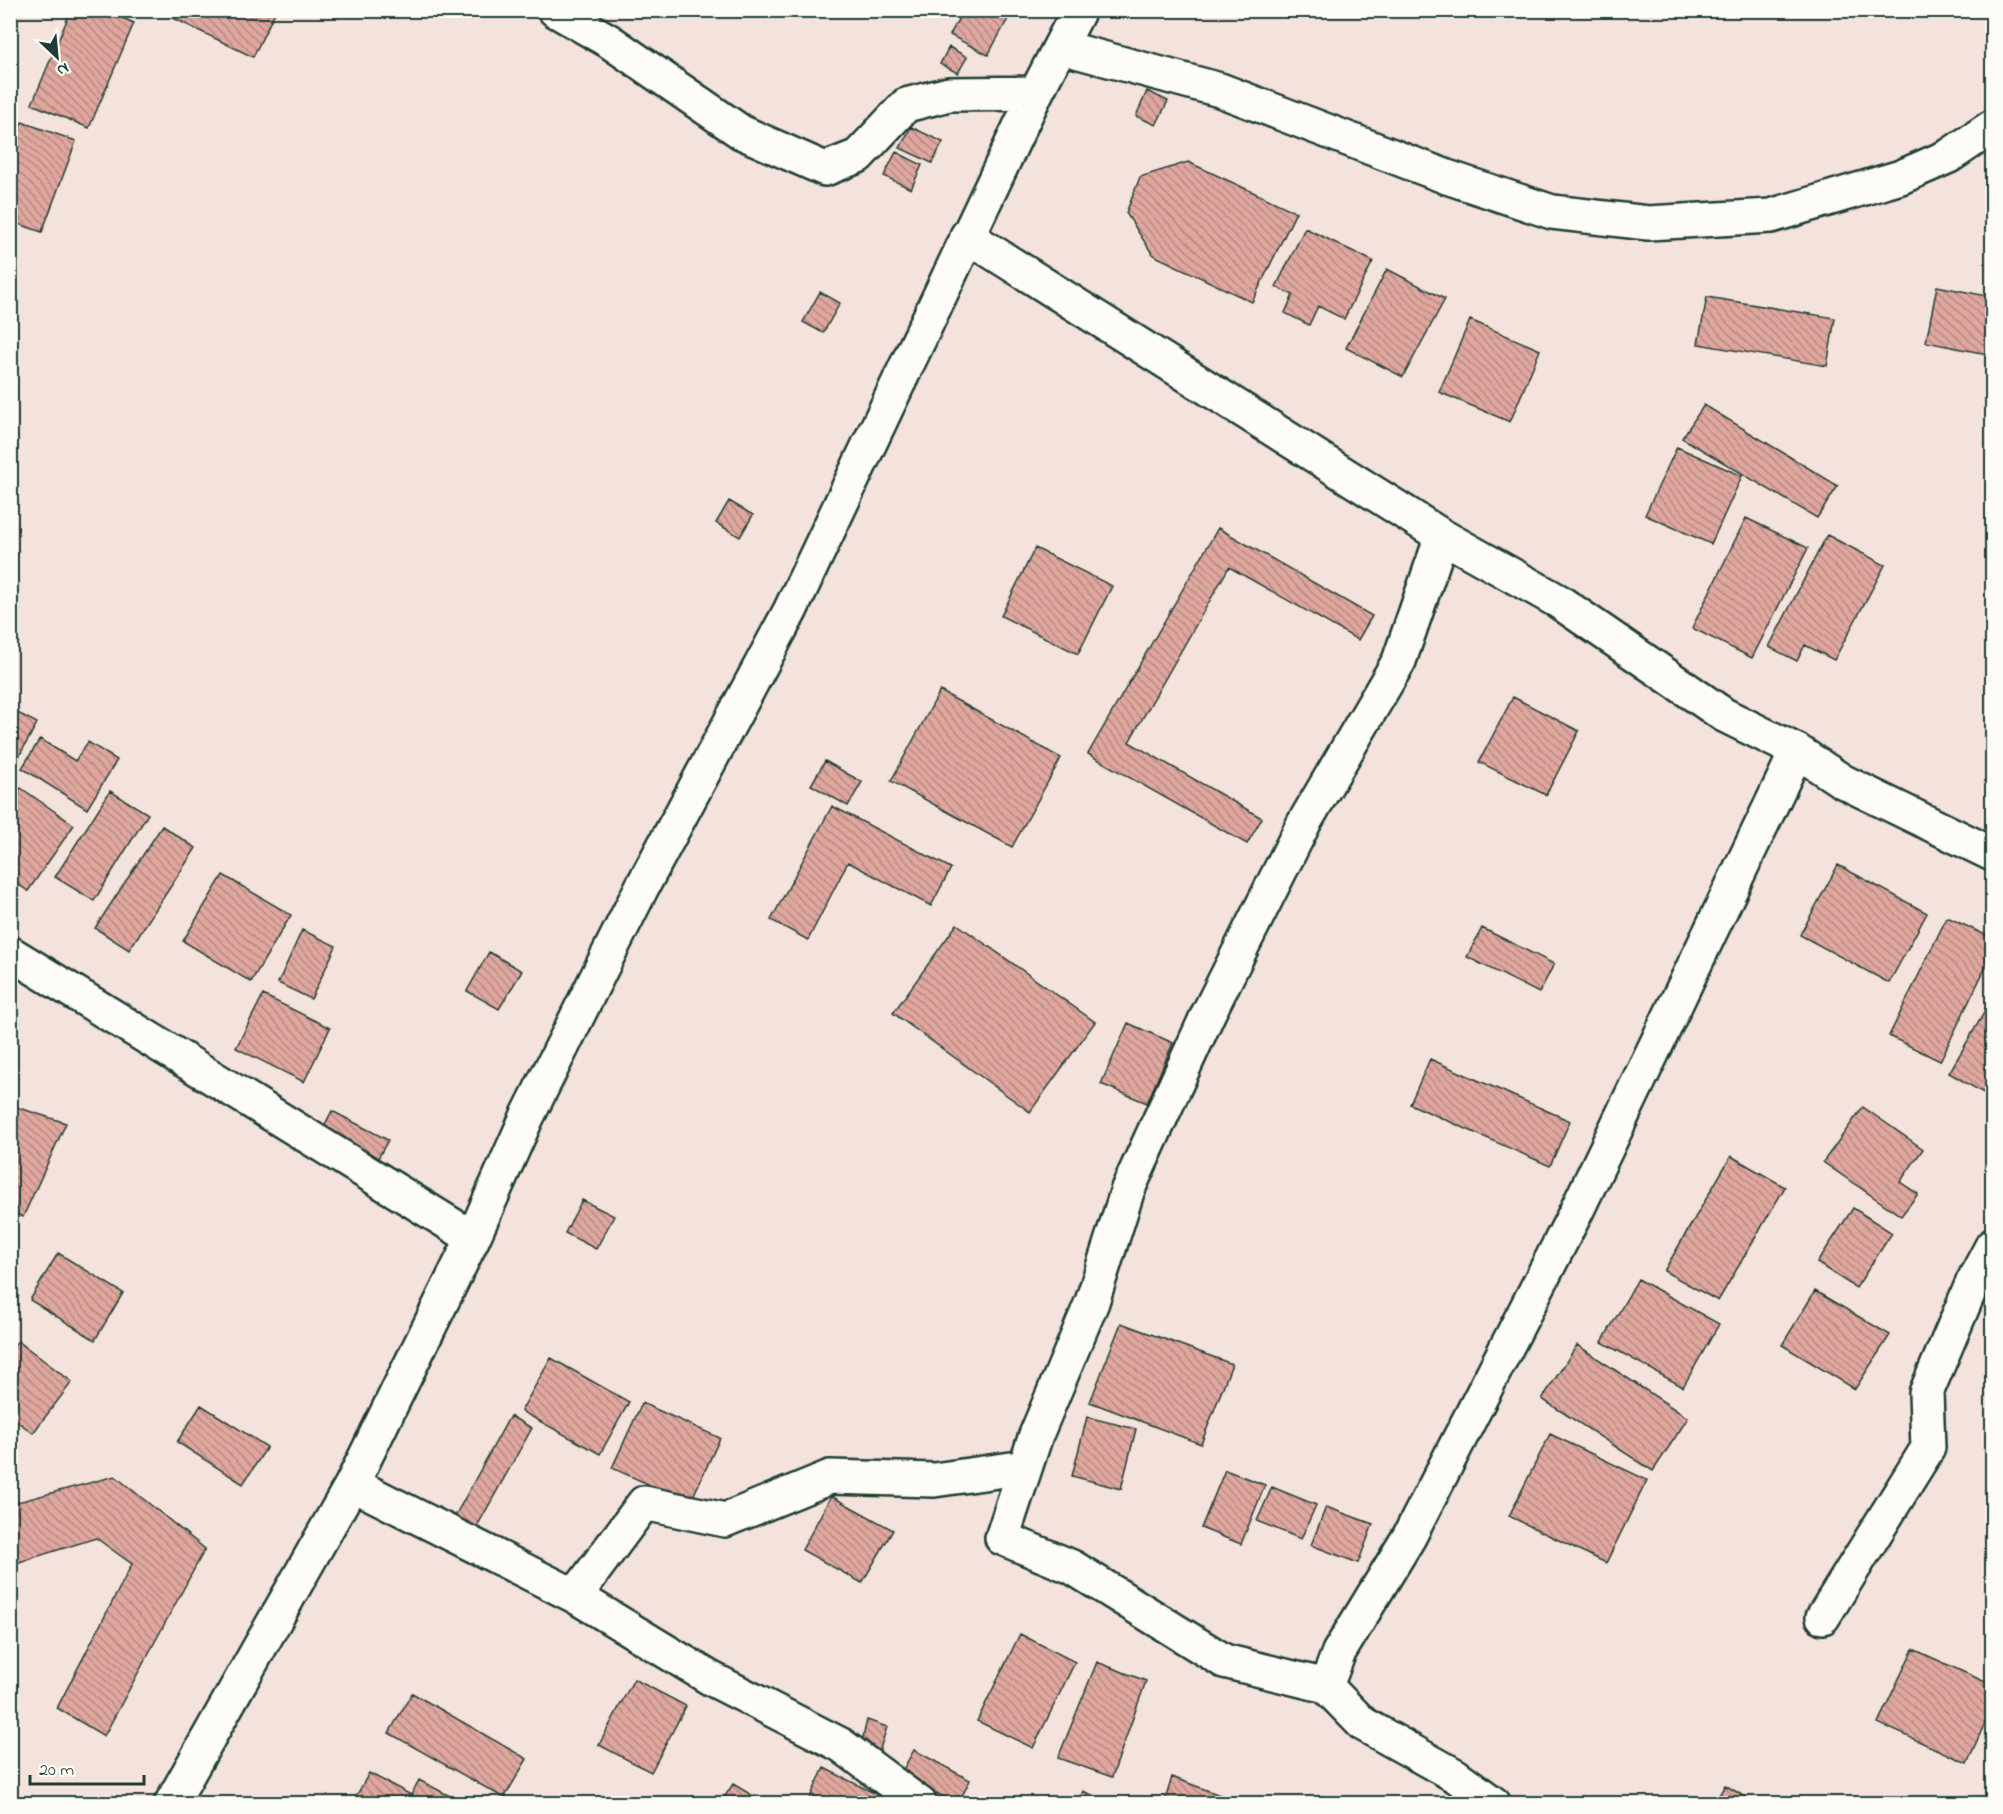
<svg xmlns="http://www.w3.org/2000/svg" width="2003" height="1814" viewBox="0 0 2003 1814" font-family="'Indie Flower',sans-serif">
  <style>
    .building { fill: url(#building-back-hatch); stroke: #1f3d34; stroke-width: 1.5 }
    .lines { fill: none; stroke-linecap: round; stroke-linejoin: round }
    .minor-casing { stroke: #1f3d34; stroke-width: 38 }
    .minor { stroke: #fdfcf7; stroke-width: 33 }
  </style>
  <defs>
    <pattern id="building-back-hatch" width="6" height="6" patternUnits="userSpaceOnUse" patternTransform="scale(1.5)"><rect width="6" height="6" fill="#e0a79e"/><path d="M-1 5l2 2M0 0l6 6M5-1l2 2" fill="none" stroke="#b58982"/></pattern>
  </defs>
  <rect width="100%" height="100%" fill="#f4e2dc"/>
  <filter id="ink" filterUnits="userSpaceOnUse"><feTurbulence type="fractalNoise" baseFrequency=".0167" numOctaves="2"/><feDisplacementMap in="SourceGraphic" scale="12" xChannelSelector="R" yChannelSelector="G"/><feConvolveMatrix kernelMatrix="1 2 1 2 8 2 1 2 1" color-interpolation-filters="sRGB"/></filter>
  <g filter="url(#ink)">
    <path class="building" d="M71,10h32l31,13 -45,105 -57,-24z
      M179,10h97l-23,47 -78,-38z
      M963,10h34l12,7 -21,38 -38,-20z
      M949,47l18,10 -9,16 -18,-9z
      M1147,91l21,10 -12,24 -20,-9z
      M22,122l54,19 -34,91 -32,-11v-68z
      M911,127l32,15 -11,21 -32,-15z
      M896,152l26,13 -11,24 -27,-13z
      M1188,162l108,50 -44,90 -99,-47 -27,-42 14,-36z
      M1305,228l68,33 -29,58 -26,-13 -9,19 -24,-12 8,-18 -17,-8z
      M1387,269l58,30 -42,78 -57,-29z
      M1937,286l55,11v58l-66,-13z
      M820,292l20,11 -17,30 -20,-11z
      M1707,297l128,21 -8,48 -129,-22z
      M1470,320l70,30 -30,72 -71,-30z
      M1704,405l134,81 -21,32 -135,-80z
      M1677,447l65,29 -31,68 -66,-29z
      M729,501l24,14 -13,22 -24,-14z
      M1746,518l62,30 -56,110 -60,-30z
      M1218,528l154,88 -14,24 -129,-73 -100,175 133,76 -15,26 -159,-90z
      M1827,535l58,30 -51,95 -29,-15 -8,16 -28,-14z
      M1035,548l77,38 -34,68 -77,-38z
      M940,691l121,67 -49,89 -121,-66z
      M1513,697l66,34 -33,64 -67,-33z
      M10,709l27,14 -27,50z
      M40,739l35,22 13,-19 29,18 -30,49 -65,-41z
      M825,761l37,21 -14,24 -37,-21z
      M21,788l53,37 -46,66 -18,-12v-75z
      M110,791l38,23 -54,87 -39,-24z
      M832,806l119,62 -20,38 -83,-44 -40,78 -37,-20z
      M162,826l34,22 -67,102 -34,-22z
      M1838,865l89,48 -38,70 -89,-48z
      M223,875l68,40 -40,67 -68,-41z
      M1947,917l45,21v16l-52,107 -51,-25z
      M957,924l138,98 -65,90 -137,-99z
      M1482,928l72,36 -15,29 -72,-36z
      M302,930l34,16 -25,53 -33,-16z
      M489,952l33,19 -23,38 -32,-18z
      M263,995l67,33 -26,54 -68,-34z
      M1992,999v99l-43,-25z
      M1128,1023l45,20 -26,60 -46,-19z
      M1430,1059l140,62 -20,45 -140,-62z
      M10,1105l56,18 -43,94 -13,-6z
      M1863,1107l60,42 -23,33 18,12 -17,22 -78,-54z
      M332,1111l56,29 -11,20 -56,-28z
      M1731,1156l54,31 -67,114 -54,-30z
      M582,1200l32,16 -18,33 -31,-16z
      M1853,1208l39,25 -36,55 -39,-25z
      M58,1253l65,40 -28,47 -65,-40z
      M1638,1279l81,45 -36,63 -81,-45z
      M1815,1291l75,44 -35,54 -73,-44z
      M1121,1323l111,41 -31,80 -111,-42z
      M18,1341l54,41 -39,51 -23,-17v-66z
      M1577,1345l111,73 -35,53 -111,-72z
      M551,1358l78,44 -29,52 -79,-43z
      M642,1403l78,35 -30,65 -78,-35z
      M201,1405l66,42 -24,37 -66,-42z
      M510,1416l22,12 -57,102 -21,-12z
      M1087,1417l49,12 -15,60 -49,-13z
      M1550,1434l97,46 -41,83 -97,-47z
      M1225,1470l40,15 -24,59 -40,-16z
      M115,1476l90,73 -101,187 -47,-28 75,-144 -36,-26 -86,27v-61z
      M1272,1487l44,18 -15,34 -44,-18z
      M831,1496l62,34 -31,53 -60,-33z
      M1326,1507l47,17 -15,39 -47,-18z
      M1020,1634l55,28 -42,86 -56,-27z
      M1913,1649l79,36v22l-25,56 -89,-40z
      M1097,1662l49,19 -34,96 -54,-19z
      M634,1679l52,27 -35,66 -52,-27z
      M412,1693l115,66 -23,39 -115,-65z
      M867,1720l20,7 -8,25 -18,-6z
      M914,1750l56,30 -12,24 -58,-29z
      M824,1768l56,28 -4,8h-69z
      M369,1773l42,22 8,-15 31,16 -1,8h-97z
      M1172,1777l69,26 -77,1z
      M733,1784l22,13 -3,7h-27l-4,-2z
      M1725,1785l32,19h-43z
      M1083,1791l30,13h-35z"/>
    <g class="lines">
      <defs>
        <path id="minor" d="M555,10l54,31 132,91 84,37 33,-13 48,-51 43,-11 87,-1
          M1061,47l159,43 227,87 105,35 96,11 123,-7 130,-39 48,-21 43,-29
          M967,236l475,300
          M10,953l463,285
          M352,1484l223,112 69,-93 81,17 105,-43 104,3 91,-13
          M575,1596l135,82 131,67 79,59
          M1823,1617l105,-169 -2,-55 47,-111 19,-36
          M1326,1686l-102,-25 -152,-94 -70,-29 34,-103 56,-133 36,-113 81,-177 95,-189 95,-162 43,-125 116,65 166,114 73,36
          M171,1804l181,-320 121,-246 54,-121 114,-228 149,-278 246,-518 43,-83
          M1494,1804l-38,-28 -93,-52 -37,-38 13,-34 70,-115 167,-325 221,-461 45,30 150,73"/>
      </defs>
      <use href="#minor" class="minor-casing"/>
      <use href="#minor" class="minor"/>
    </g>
  </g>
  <rect width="2003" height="1814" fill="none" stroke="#fdfcf7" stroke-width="36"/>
  <rect x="18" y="18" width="1967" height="1778" fill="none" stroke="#1f3d34" stroke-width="2" filter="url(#ink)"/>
  <g transform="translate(57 57) rotate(154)" stroke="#fdfcf7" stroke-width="4.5" paint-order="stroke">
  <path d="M0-4.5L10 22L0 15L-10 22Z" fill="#1f3d34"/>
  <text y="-9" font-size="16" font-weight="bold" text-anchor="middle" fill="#1f3d34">N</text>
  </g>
  <path d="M30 1775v9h114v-9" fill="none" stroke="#1f3d34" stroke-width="3"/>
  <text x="39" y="1775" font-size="18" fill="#1f3d34" stroke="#fdfcf7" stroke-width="4.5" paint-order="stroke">20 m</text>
</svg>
